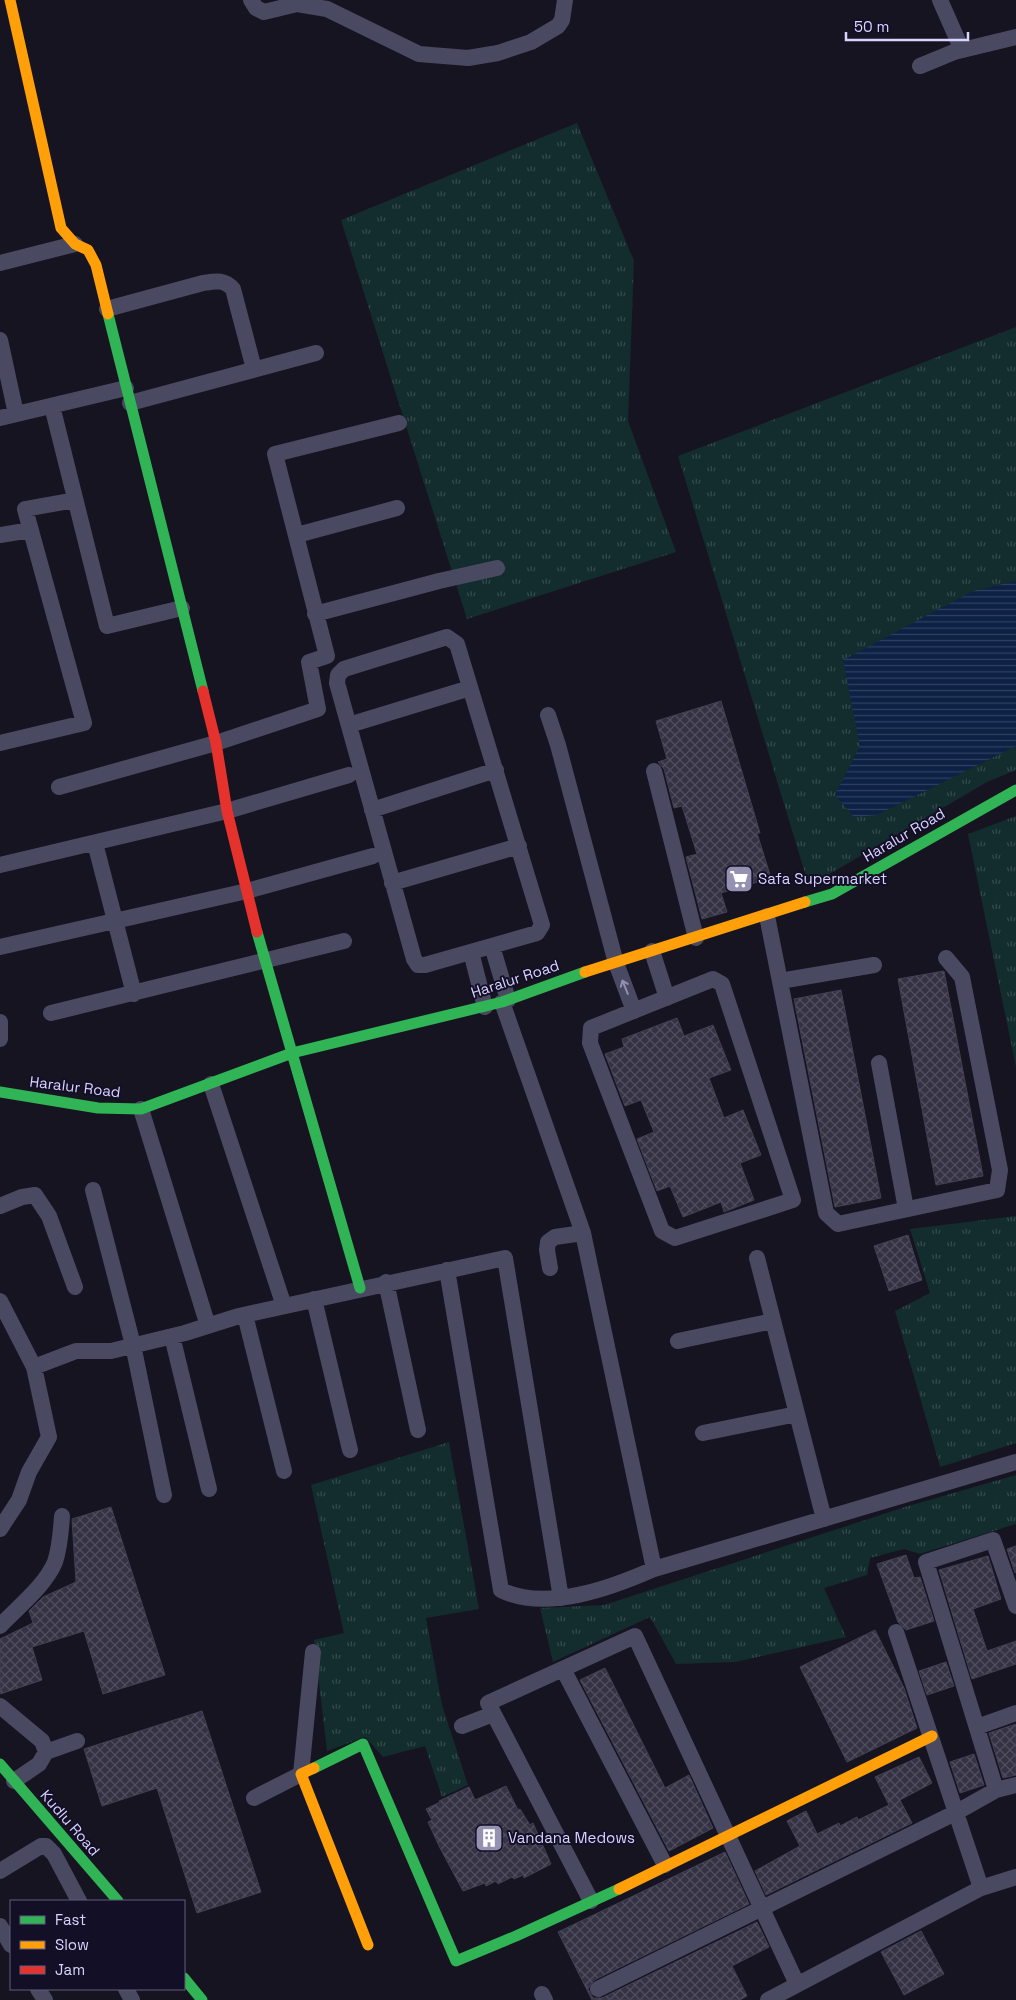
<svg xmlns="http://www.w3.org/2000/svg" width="1016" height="2000" viewBox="0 0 1016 2000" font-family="'Space Grotesk',sans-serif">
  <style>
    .grass { fill: url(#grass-tufts) }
    .water { fill: url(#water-rules) }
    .building { fill: url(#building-cross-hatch); stroke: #433f54 }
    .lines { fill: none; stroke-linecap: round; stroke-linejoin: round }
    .street { stroke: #4a4962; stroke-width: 16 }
    .fast { stroke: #30b455; stroke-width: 11 }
    .slow { stroke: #ff9f0a; stroke-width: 11 }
    .jam { stroke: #e5322d; stroke-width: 11 }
    .oneway { stroke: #928eb0 }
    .labels { text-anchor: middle; stroke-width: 4; stroke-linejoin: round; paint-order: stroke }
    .street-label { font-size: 15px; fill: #d9d4ff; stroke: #130f26 }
    .poi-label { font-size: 15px; fill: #d9d4ff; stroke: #130f26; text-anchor: start }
  </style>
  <defs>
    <pattern id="grass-tufts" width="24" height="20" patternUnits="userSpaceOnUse" patternTransform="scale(1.25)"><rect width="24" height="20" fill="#132c2d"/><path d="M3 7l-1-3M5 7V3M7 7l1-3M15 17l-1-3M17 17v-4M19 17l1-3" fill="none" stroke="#354a4c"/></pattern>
    <pattern id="water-rules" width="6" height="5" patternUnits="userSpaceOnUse" patternTransform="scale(1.25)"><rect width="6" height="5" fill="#0d2144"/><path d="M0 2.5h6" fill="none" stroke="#304060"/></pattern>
    <pattern id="building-cross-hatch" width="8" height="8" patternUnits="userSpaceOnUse" patternTransform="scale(1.25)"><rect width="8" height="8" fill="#343243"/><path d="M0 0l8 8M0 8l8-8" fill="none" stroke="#514f5f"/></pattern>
  </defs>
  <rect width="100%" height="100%" fill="#161421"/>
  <path class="grass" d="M577,123l57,138 -6,160 48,131 -209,67 -126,-399z
    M1016,327v443l-29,12 -178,104 -131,-430z
    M1016,816v251l-48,-233z
    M1016,1216v227l-76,24 -45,-156 35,-18 -20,-64z
    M449,1442l30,167 -53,9 16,87 26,80 -26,12 -17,-51 -42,11 -18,-20 -38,14 -13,-111 30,-7 -33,-148z
    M1016,1475v49l-96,30 -16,-5 -34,9 -3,17 -43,13 22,49 -111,25 -59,2 -26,-47 -97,45 -13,-54 64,-3 301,-98z"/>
  <path class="water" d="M1016,581v165l-139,69 -23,2 -19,-22 25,-49 -17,-86 130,-69z"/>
  <path class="building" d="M721,701l39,132h-3l14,45 -50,15 6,19 -25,7 -16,-62 11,-3 -15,-48 -8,2 -10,-39 -6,-7 9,-3 -11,-38z
    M944,971l39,205 -47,9 -38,-206z
    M841,990l40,208 -46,9 -41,-208z
    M677,1018l7,18 29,-11 18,45 -22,8 15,40 19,-8 18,45 -21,8 14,37 -30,12 -3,-10 -38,15 -13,-31 -13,5 -20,-52 17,-7 -13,-32 -16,6 -20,-52 19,-7 -2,-8z
    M908,1235l14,45 -33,11 -15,-45z
    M111,1507l54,168 -62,19 -19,-63 -52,16 10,33 -42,14v-55l33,-16 -4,-12 14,-14 33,-15 -4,-63z
    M1016,1546v26l-1,1 -8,-24z
    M906,1555l8,23 6,-1 14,44 -28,9 -8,-8 -21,-58z
    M988,1556l13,43 -28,10 14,42 29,-10v23l-44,15 -33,-109z
    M875,1630l29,58 13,40 -70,34 -47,-95z
    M946,1662l8,24 -27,9 -8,-24z
    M605,1668l60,120 24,-13 24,53 -44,23 -89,-171z
    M202,1711l59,181 -64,21 -40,-125 -55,18 -18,-57z
    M1016,1724v51l-13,3 -14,-45z
    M974,1754l10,31 -24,8 -10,-31z
    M919,1757l13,26 -32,17 12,23 -146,72 -11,-24 45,-25 -13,-25 19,-10 11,23 22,-11 1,3 17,-9 1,3 31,-15 -14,-28z
    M506,1786l12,24 2,-1 10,16 3,-2 18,41 -27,14 -1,-3 -9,4 -2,-2 -14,7 -2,-3 -10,5 -1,-3 -22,8 -23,-43 -12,-26 4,-2 -6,-11 14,-7 -1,-1 30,-14 6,13z
    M725,1852l24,52 -155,76 -6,9 5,9h9l155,-76 12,25 -37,19 15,30 -7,4h-148l-34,-68z
    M921,1931l23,43 -40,21 -23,-43z"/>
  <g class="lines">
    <path class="street" d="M251,0l5,8 8,4 33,-8 30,5 92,45 49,4 30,-5 33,-11 27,-16 4,-6 3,-20
      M940,0l22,50
      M920,66l34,-14 62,-15
      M0,263l75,-19
      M107,309l96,-26c13,-2 21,-4 30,6l21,80
      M0,340l16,74
      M130,403l186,-50
      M52,406l55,220 75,-18
      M0,418l126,-30
      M0,535l31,-5
      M297,535l100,-27
      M315,614l124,-33 58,-13
      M447,637l10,7 85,281 -5,8 -112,32h-7l-4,-6 -77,-276 1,-8 6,-6z
      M548,715l10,30 58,218 18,48
      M349,725l121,-37
      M0,743l84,-20 -59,-214 50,-9
      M654,771l42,167
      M59,787l157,-44 102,-34 -9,-47 18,-6 -52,-202 124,-31
      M372,810l124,-40
      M95,843l39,151
      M0,865l227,-54 122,-36
      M392,883l127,-37
      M767,916l59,297 12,11 159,-34 3,-20 -38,-193 -16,-19
      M492,946l16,54
      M0,947l247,-56 126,-35
      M652,951l15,47
      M471,952l14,55
      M713,979l9,5 71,216 -118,38 -13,-7 -72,-188 1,-15z
      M780,981l94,-16
      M502,1002l81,231 71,336
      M51,1013l293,-72
      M0,1022v17
      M879,1063l27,146
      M211,1084l73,222
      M141,1109l67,217
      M93,1190l40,155 31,150
      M0,1206l22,-9 13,-2 14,21 26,71
      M757,1258l67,261
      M550,1268l-3,-18 1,-8 7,-5 28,-4
      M447,1270l54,320c45,22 110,-2 153,-21l362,-107
      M386,1282l32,148
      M314,1299l36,151
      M0,1301l34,66 15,70 -20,35 -10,28 -19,29
      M245,1315l39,156
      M172,1336l37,153
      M678,1341l95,-20
      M34,1367l42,-16h35l74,-18 54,-17 266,-58 56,340
      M703,1433l94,-19
      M0,1626c18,-19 45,-40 55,-64 5,-15 6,-31 7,-46
      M896,1632l85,256
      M563,1669l102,196
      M0,1706l42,35 4,11 -7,12 -25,17
      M462,1726l31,-12
      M977,1727l39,-14
      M46,1752l31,-11
      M996,1790l-70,-228 67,-22 23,66
      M254,1798l47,-24 12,-122
      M0,1871l41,-25h5l8,8 25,47
      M591,1901l-103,-198 147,-67 162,348
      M0,1926l11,19
      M38,1989l7,11
      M126,1989l6,11
      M598,1989l359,-177 39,-22 20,-5
      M542,1994l3,6
      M768,2000l213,-112 35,-11"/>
    <path class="fast" d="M108,314l95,377
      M805,902l27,-8 184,-104
      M257,932l103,356
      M0,1092l98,16 43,1 151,-56 210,-51 83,-30
      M0,1764l118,137
      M314,1768l49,-24 93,217 60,-25 103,-47
      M184,1978l18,22"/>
    <path class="slow" d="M10,0l51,228 14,16 13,6 8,15 12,49
      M585,972l220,-70
      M314,1768l-13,6 67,171
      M619,1889l313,-153"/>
    <path class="jam" d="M203,691l13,52 11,68 30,121"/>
  </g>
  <defs><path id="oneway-shaft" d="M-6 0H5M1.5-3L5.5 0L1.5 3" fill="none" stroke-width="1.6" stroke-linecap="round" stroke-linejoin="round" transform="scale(1.25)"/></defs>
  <use class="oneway" href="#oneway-shaft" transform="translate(625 987) rotate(-112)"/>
  <defs>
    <symbol id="supermarket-square" viewBox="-11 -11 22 22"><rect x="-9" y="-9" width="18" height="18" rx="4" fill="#9591b1" stroke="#130f26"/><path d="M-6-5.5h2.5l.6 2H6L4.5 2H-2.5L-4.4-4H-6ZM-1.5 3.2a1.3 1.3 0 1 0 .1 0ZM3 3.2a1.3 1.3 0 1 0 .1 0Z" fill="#fff"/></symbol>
    <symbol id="building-square" viewBox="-11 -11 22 22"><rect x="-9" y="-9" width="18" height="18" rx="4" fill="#9591b1" stroke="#130f26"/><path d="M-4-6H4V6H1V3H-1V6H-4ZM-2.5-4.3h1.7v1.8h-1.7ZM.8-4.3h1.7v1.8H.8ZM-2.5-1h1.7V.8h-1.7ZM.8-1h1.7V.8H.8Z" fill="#fff"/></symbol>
  </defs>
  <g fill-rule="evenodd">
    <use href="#supermarket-square" x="723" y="863" width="32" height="32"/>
    <use href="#building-square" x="473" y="1822" width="32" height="32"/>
  </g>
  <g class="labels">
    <g class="street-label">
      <text transform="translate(904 835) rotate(-30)" y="5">Haralur Road</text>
      <text transform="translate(515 979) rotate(-18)" y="5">Haralur Road</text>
      <text transform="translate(75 1087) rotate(7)" y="5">Haralur Road</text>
      <text transform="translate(70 1823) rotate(49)" y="5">Kudlu Road</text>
    </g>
    <g class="poi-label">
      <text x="758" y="884">Safa Supermarket</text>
      <text x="508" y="1843">Vandana Medows</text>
    </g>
  </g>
  <rect x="10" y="1900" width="175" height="90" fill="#130f26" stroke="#625e7d"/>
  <rect x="20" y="1916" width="25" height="8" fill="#30b455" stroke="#625e7d"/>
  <text x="55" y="1925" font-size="15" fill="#d9d4ff">Fast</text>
  <rect x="20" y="1941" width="25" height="8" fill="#ff9f0a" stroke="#625e7d"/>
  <text x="55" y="1950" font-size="15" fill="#d9d4ff">Slow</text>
  <rect x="20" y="1966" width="25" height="8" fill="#e5322d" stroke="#625e7d"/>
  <text x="55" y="1975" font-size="15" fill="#d9d4ff">Jam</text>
  <path d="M846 32v8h122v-8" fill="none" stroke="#d9d4ff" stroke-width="2.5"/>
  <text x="854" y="32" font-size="15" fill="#d9d4ff" stroke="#130f26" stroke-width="4" paint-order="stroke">50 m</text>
</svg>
